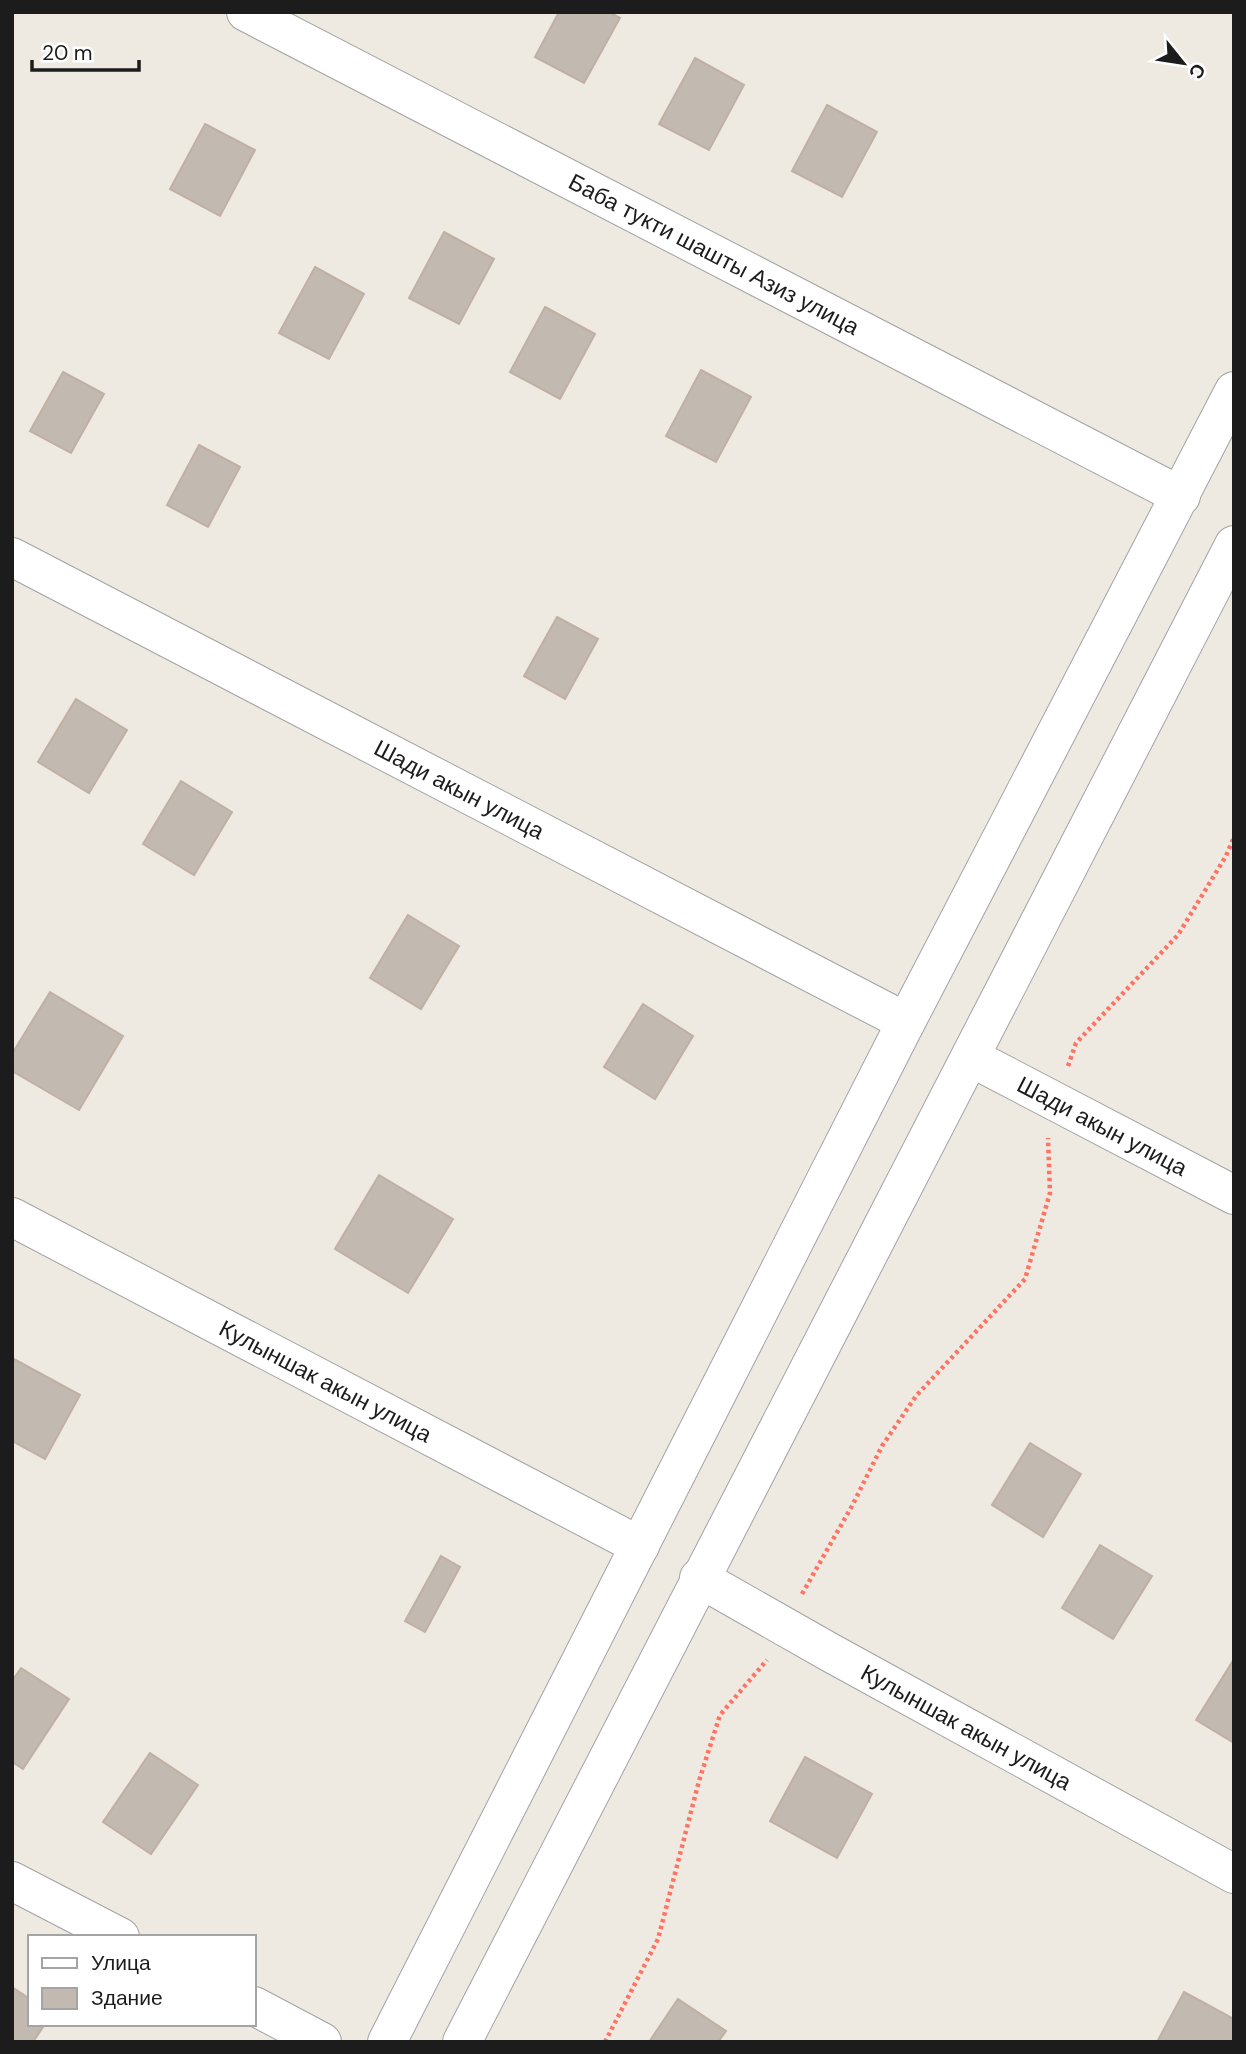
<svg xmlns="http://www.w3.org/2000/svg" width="1246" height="2054" viewBox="0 0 1246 2054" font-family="'DM Sans',sans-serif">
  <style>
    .building { fill: #c2b9b1; stroke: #c0b0a4; stroke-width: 2 }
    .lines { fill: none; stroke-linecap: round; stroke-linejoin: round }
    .minor-casing { stroke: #a3a3a3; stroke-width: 40 }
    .path { stroke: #fd7364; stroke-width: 4.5; stroke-dasharray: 3.5 3.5; stroke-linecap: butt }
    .minor { stroke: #fff; stroke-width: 38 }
    .labels { text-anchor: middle; stroke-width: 6; stroke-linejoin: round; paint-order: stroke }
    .street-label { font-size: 23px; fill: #1c1c1c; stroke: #fff }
  </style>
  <rect width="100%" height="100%" fill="#eeeae2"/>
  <path class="building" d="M559,12h50l11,6 -36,65 -49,-26z
    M695,58l49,27 -35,65 -50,-26z
    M827,105l50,27 -35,65 -50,-26z
    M205,124l50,26 -35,66 -50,-27z
    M444,232l50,27 -35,65 -50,-26z
    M315,267l49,27 -35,65 -50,-26z
    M545,307l50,27 -35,65 -50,-27z
    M701,370l50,27 -35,65 -50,-26z
    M63,372l41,22 -33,59 -41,-22z
    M199,445l41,22 -32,60 -41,-22z
    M557,617l41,22 -33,60 -41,-23z
    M76,699l51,31 -38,63 -51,-31z
    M181,781l51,31 -38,63 -51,-31z
    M408,915l51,31 -38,63 -51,-31z
    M50,992l73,44 -44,74 -67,-39v-17z
    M643,1004l50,32 -38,63 -51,-32z
    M379,1175l74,44 -45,74 -73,-44z
    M12,1358l68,37 -35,64 -33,-18z
    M1030,1443l51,31 -38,63 -51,-32z
    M1100,1545l52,31 -39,63 -51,-31z
    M441,1556l19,11 -35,65 -20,-11z
    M1234,1659v84l-38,-23z
    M21,1668l48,31 -46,70 -11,-7v-81z
    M150,1753l48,32 -47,69 -48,-32z
    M805,1757l67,37 -35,64 -67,-37z
    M12,1987l18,12v25h15l-12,18h-21z
    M1184,1992l50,27v23h-77z
    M678,1999l48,32 -8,11h-69z"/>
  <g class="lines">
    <defs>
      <g id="minor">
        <path id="s1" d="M246,12l935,484"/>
        <path id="s2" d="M12,557l894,465"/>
        <path id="s3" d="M972,1058l262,137"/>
        <path id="s4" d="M12,1217l628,329"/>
        <path id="s5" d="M699,1578l132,75 403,221"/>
        <path d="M12,1881l108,56"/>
        <path d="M254,2006l68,36"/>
        <path d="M387,2042l519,-1020 328,-631"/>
        <path d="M462,2042c256,-500 516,-997 772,-1497"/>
      </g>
    </defs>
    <use href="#minor" class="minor-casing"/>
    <path class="path" d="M1068,1066l8,-23 102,-108 48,-79 8,-19
      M802,1594l50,-88 30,-60 34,-50 109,-117 25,-86 -2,-55
      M605,2042l53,-103 41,-158 21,-66 47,-55"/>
    <use href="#minor" class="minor"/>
  </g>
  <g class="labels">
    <g class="street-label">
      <text dy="8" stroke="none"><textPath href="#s1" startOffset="527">Баба тукти шашты Азиз улица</textPath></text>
      <text dy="8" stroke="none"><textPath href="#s2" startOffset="504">Шади акын улица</textPath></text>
      <text dy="8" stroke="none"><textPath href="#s3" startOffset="147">Шади акын улица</textPath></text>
      <text dy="8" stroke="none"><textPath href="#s4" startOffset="354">Кулыншак акын улица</textPath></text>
      <text dy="8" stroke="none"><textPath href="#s5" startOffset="306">Кулыншак акын улица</textPath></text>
    </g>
  </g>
  <rect width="1246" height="2054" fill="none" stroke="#1c1c1c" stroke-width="28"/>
  <rect x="28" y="1935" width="228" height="91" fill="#ffffff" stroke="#a4a4a4" stroke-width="2"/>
  <rect x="42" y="1958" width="35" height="10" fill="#ffffff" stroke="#a4a4a4" stroke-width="2"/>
  <text x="91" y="1970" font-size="21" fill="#1c1c1c">Улица</text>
  <rect x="42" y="1988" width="35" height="21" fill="#c2b9b1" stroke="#a4a4a4" stroke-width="2"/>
  <text x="91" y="2005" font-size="21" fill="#1c1c1c">Здание</text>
  <g transform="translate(1183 63) rotate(120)" stroke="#ffffff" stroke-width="5" paint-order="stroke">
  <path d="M0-5L12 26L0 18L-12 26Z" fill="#1c1c1c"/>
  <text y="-10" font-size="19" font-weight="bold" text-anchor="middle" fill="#1c1c1c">С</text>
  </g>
  <path d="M32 60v10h107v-10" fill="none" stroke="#1c1c1c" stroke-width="3.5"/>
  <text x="42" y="60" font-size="21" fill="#1c1c1c" stroke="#ffffff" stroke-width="5" paint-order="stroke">20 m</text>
</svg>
